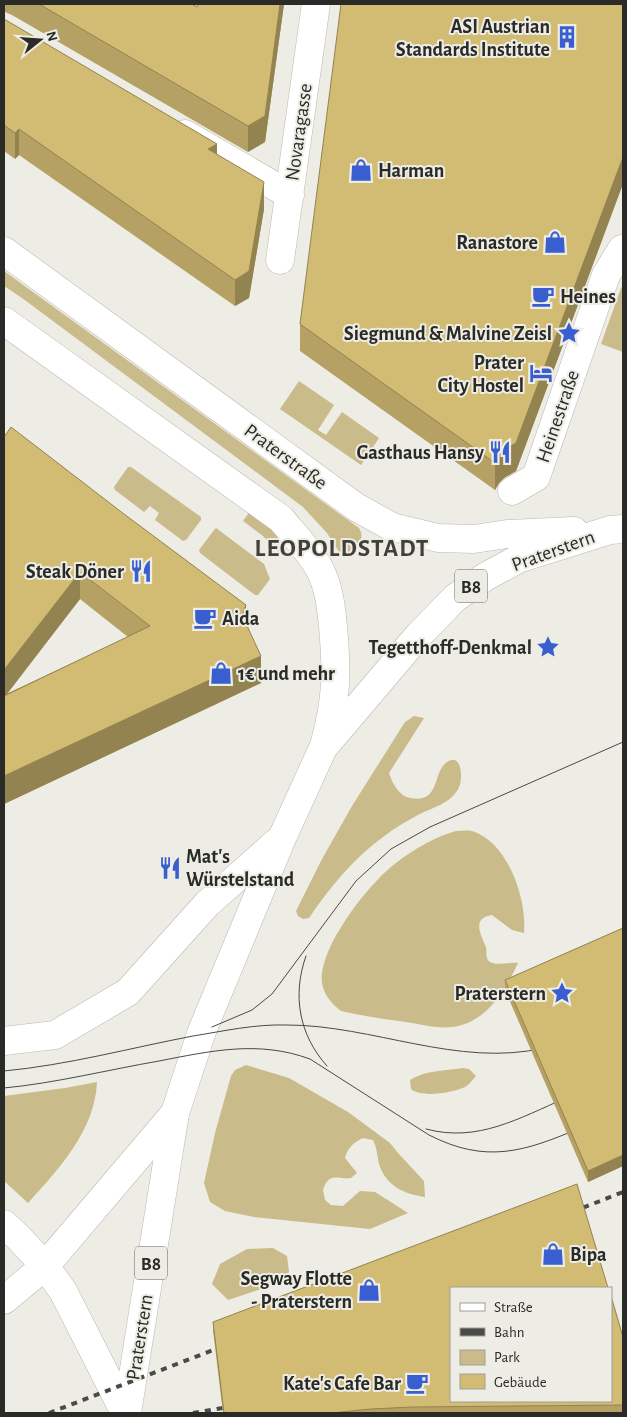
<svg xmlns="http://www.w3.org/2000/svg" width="627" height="1417" viewBox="0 0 627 1417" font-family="'Alegreya Sans',sans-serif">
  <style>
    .green { fill: #cabb8b }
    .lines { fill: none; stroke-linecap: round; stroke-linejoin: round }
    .minor-casing { stroke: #bab8b2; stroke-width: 29 }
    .major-casing { stroke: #bab8b2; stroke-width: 29 }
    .minor { stroke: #fff; stroke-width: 28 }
    .major { stroke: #fff; stroke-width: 28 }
    .tram { stroke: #4a4a46; stroke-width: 1 }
    .rail { stroke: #4a4a46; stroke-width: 4; stroke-dasharray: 6 6; stroke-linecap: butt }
    .wall { fill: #b5a163; fill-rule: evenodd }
    .shaded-wall { fill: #938350 }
    .building { fill: #d2bb73; stroke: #938350 }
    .labels { text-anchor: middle; stroke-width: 4; stroke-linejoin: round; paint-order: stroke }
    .shield { fill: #edece5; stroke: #646460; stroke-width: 1 }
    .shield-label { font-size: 19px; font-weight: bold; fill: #2a2a27 }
    .poi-label { font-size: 20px; font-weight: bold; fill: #2a2a27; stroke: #edece5; text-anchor: end }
    .street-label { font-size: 20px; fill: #2a2a27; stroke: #edece5 }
    .district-label { font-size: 25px; font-weight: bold; letter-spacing: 1px; fill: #403f3a; stroke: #edece5 }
  </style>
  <rect width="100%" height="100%" fill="#edece5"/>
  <path class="green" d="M4,271l355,257c7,10 -2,27 -14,29l-4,-2 -14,-22 -24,-26 -281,-209 -18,-12z
    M623,286v66l-22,-8 20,-56z
    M299,381l35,24 -16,25 8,5 16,-23 37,26 -18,27 -81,-56z
    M128,467h3l70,50v3l-15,20 -3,1 -28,-21 4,-7 -9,-7 -6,6 -29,-22 -1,-3z
    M250,511l40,33 -10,9 -17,-17 -20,-15z
    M216,528l48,36 6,15 -12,16h-3l-55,-42 -1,-3 15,-20z
    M414,716l10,2 -35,55c3,10 10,23 21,25 31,6 22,-26 37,-36 15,-10 16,17 12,25 -7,17 -29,21 -43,29 -11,6 -23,13 -33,21 -29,21 -54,51 -74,81l-6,1 -5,-3 -2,-5 26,-52 30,-53 53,-84z
    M456,831c5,0 11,-1 16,0 36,11 55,68 52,102l-12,-3 -20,-15c-21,3 -11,20 -6,32 1,5 -1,12 4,15 7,4 19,0 28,1 -13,28 -32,60 -66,64 -15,2 -32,-3 -46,-5 -22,-3 -44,-6 -65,-11 -10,-8 -17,-16 -19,-28 -4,-35 47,-100 74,-120 18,-14 39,-26 60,-32z
    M246,1065l43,13 59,34 42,31 8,10 26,28 1,16c-21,-3 -39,-11 -46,-33 -2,-9 -2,-16 -6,-24l-10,-2c-10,5 -15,9 -18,20l12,15 -6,5c-13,2 -22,-7 -28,12l2,10 6,5 12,1 17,-15 15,1 33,21 -38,16 -116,-12 -29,-6 -15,-9 -6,-19 11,-50 16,-57 4,-6z
    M463,1068l6,1 7,7c-4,4 -7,9 -11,11 -12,6 -45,11 -54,2l-1,-9c16,-10 34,-9 53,-12z
    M97,1082c-2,48 -38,87 -69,121l-24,-22v-85l61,-8z
    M273,1248l14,8 2,16 -10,11 -51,17 -16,-16 8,-20 27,-15z"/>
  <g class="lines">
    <defs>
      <path id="minor" d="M185,134l105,61
        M280,260l36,-256
        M512,491l24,-14 70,-202 16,-26h1
        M4,1300l41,-34 130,-153"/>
      <path id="major" d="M4,251l352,256 36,20 46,11 36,1 33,-5 67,-3
        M4,321l277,198c13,16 30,33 39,51 9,17 11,37 13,56 4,45 4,72 -8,116
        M4,1041l51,-6 73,-43 79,-88 70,-62
        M4,1224l15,14 26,28 18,25 62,122
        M127,1413l48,-300 27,-82 80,-193 41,-90 95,-112 37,-38 30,-21 33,-18 92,-29 13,-1"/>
    </defs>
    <use href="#minor" class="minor-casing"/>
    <use href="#major" class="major-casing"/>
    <use href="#minor" class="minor"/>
    <use href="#major" class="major"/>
    <path class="tram" d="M306,956c-14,39 -7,79 21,110
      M212,1027l40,-17 20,-16 84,-113 35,-32 39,-22 193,-85
      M4,1071c64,-6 126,-23 189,-35 31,-5 62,-12 94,-11 86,0 171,43 257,23
      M4,1088c52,-5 103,-18 155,-27 52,-10 99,-21 151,-2l119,76c57,29 95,17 151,-7
      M426,1129c52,14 93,-11 140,-31"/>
    <path class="rail" d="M572,1212l51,-20
      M49,1413l180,-69
      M193,1413l42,-7"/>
  </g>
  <path class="wall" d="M4,4h188l5,3 1,-3h86l-19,138 -17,10 -236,-137 -7,-3z
    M4,19l213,135 47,55 -15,89 -14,8 -216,-151 -4,4 -11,-8z
    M603,237l-87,234 -12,7 -5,5 -4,7 -195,-139v-27z
    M4,437l242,188 15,58 -257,121zM80,599l48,38 -122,57z
    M623,928v238l-35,16 -83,-192v-10z
    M213,1322l410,15v76h-400l-10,-83z"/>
  <path class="shaded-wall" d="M280,4h4l-19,138 -17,10v-26z
    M19,129v26l-4,4v-26z
    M217,144v26l-9,-21z
    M623,157v27l-107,287 -12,7 -5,5 -4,7v-27z
    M264,182v27l-15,89 -14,8v-26z
    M80,572v27l-76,99v-28z
    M246,605v27l-4,-17z
    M261,656v27l-257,121v-28z
    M623,1155v11l-35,16v-11z"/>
  <path class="building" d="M39,4h153l5,3 1,-3h82l-15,112 -17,10z
    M341,4h282v153l-107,286 -12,7 -5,5 -4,8 -195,-139z
    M4,19l213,125 -9,5 56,33 -15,89 -14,9 -216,-151 -4,4 -11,-8z
    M11,427l113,87 122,91 -4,10 19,41 -257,120v-80l146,-70 -70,-54 -76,98v-233z
    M623,928v227l-35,16 -83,-191z
    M577,1184l31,104h-157v113h160v-105l12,41v68l-211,2 -41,2 -40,4h-107l-11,-91z"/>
  <defs>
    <symbol id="building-bare" viewBox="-9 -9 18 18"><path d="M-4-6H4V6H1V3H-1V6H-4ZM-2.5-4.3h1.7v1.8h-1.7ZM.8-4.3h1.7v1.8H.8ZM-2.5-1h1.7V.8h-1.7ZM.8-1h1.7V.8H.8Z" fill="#395ecf" stroke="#edece5" stroke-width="2.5" paint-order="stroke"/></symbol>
    <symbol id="shop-bare" viewBox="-9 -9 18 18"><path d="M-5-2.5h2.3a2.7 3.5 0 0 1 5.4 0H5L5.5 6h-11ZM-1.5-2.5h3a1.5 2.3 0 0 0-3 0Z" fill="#395ecf" stroke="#edece5" stroke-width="2.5" paint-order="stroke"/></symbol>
    <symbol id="cafe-bare" viewBox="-9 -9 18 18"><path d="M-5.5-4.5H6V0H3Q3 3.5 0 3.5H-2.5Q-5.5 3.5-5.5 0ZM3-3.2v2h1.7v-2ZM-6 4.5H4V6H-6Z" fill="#395ecf" stroke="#edece5" stroke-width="2.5" paint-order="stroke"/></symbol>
    <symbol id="sight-bare" viewBox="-9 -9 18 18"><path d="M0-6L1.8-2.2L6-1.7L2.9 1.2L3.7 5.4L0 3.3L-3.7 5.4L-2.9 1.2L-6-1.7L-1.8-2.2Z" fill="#395ecf" stroke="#edece5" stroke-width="2.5" paint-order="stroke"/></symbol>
    <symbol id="hotel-bare" viewBox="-9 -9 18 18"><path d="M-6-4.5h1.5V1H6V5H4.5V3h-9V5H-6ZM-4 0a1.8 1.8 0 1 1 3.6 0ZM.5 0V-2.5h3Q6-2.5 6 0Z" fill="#395ecf" stroke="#edece5" stroke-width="2.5" paint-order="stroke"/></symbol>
    <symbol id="restaurant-bare" viewBox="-9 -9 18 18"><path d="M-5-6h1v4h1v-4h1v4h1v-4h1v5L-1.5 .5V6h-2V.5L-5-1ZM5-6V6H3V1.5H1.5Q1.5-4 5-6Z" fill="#395ecf" stroke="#edece5" stroke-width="2.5" paint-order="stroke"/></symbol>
  </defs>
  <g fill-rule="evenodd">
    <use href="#building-bare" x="551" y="21" width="32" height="32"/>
    <use href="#shop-bare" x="345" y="154" width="32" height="32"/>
    <use href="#shop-bare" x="539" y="226" width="32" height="32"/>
    <use href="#cafe-bare" x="527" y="280" width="32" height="32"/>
    <use href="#sight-bare" x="553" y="317" width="32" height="32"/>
    <use href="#hotel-bare" x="525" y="357" width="32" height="32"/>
    <use href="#restaurant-bare" x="484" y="436" width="32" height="32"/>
    <use href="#restaurant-bare" x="125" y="555" width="32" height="32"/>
    <use href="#cafe-bare" x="189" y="602" width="32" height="32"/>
    <use href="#sight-bare" x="532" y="631" width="32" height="32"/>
    <use href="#shop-bare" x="205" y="657" width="32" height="32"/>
    <use href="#restaurant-bare" x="154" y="852" width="32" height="32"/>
    <use href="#sight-bare" x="546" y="977" width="32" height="32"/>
    <use href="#shop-bare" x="537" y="1238" width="32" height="32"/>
    <use href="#shop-bare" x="353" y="1274" width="32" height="32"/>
    <use href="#cafe-bare" x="401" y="1367" width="32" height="32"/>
  </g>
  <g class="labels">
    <g class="shield">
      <rect x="455" y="569.5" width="32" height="33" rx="4"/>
      <rect x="135" y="1246.5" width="32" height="33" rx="4"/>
    </g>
    <g class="shield-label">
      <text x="471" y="593">B8</text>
      <text x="151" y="1270">B8</text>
    </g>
    <g class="poi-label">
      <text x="550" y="33">ASI Austrian<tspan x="550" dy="23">Standards Institute</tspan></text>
      <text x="378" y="177" text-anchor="start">Harman</text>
      <text x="538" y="249">Ranastore</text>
      <text x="560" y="303" text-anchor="start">Heines</text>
      <text x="552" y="340">Siegmund &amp; Malvine Zeisl</text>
      <text x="524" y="369">Prater<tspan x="524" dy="23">City Hostel</tspan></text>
      <text x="484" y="459">Gasthaus Hansy</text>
      <text x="124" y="578">Steak Döner</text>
      <text x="222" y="625" text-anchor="start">Aida</text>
      <text x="532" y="654">Tegetthoff-Denkmal</text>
      <text x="238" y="680" text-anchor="start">1€ und mehr</text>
      <text x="186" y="863" text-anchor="start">Mat's<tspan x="186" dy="23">Würstelstand</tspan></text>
      <text x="546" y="1000">Praterstern</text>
      <text x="570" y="1261" text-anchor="start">Bipa</text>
      <text x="352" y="1285">Segway Flotte<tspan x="352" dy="23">- Praterstern</tspan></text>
      <text x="401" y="1390">Kate's Cafe Bar</text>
    </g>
    <g class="street-label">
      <text transform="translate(298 132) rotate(-82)" y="7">Novaragasse</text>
      <text transform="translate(557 416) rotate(-71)" y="7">Heinestraße</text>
      <text transform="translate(286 456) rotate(36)" y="7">Praterstraße</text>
      <text transform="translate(553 550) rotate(-20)" y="7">Praterstern</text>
      <text transform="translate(139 1337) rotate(-81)" y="7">Praterstern</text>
    </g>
    <g class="district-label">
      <text x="342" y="556">LEOPOLDSTADT</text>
    </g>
  </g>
  <rect width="627" height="1417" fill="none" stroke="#2a2a27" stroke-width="10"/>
  <rect x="450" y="1287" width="162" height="115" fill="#edece5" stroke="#9f9e99"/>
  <rect x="460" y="1303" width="25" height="8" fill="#ffffff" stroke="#9f9e99"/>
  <text x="494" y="1312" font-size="15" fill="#2a2a27">Straße</text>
  <rect x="460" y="1328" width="25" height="8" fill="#4a4a46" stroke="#9f9e99"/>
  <text x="494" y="1337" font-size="15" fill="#2a2a27">Bahn</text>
  <rect x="460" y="1350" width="25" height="15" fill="#cabb8b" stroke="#9f9e99"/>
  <text x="494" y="1362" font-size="15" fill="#2a2a27">Park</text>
  <rect x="460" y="1374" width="25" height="15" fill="#d2bb73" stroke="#9f9e99"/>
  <text x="494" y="1387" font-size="15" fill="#2a2a27">Gebäude</text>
  <g transform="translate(40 40) rotate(73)" stroke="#edece5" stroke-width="4" paint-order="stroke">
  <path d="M0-4L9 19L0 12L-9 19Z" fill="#2a2a27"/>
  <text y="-8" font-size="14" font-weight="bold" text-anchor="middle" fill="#2a2a27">N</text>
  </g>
</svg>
